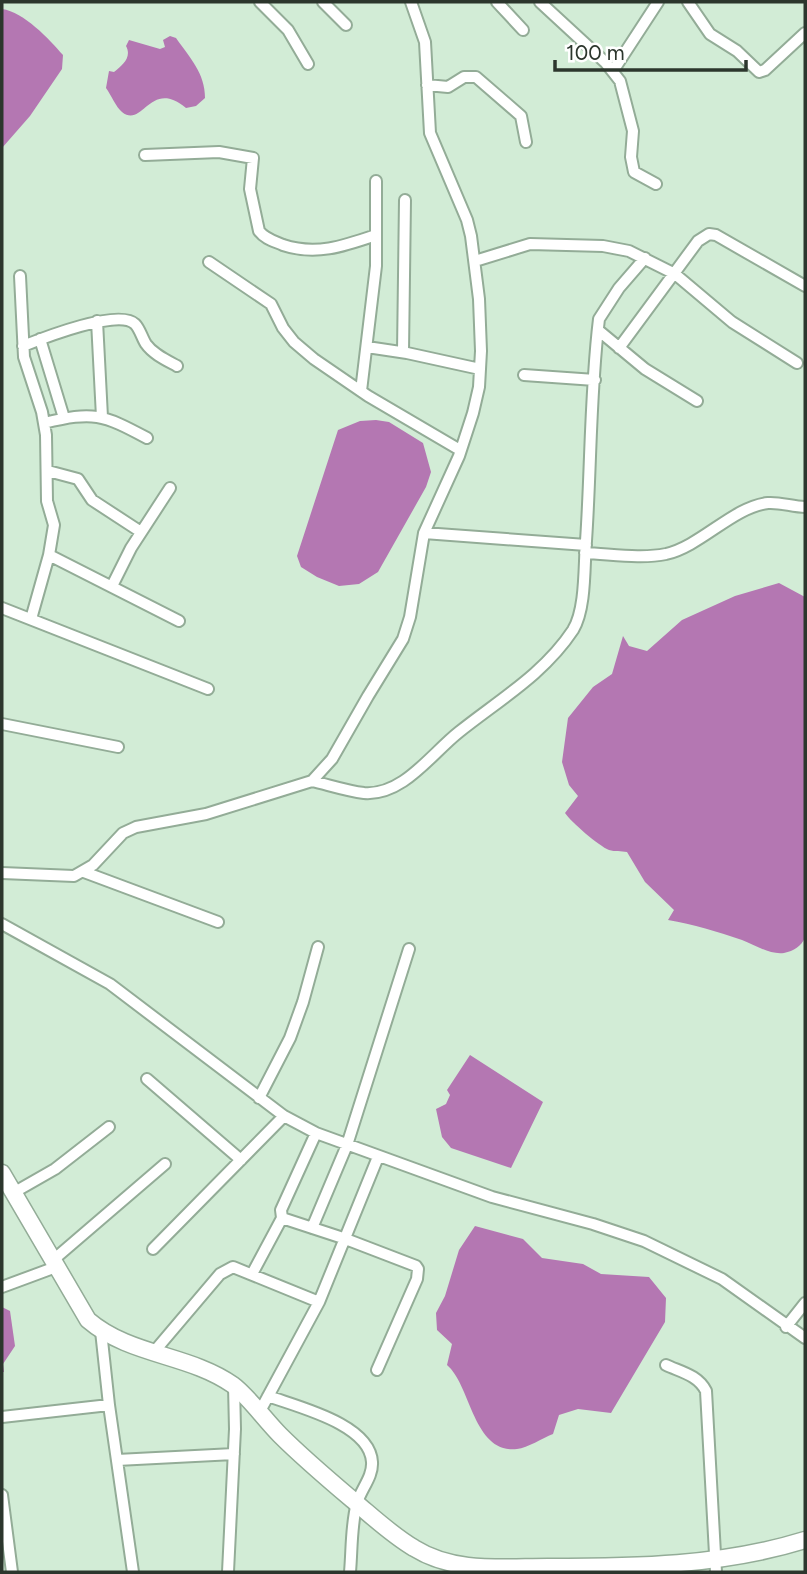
<svg xmlns="http://www.w3.org/2000/svg" width="807" height="1574" viewBox="0 0 807 1574" font-family="Figtree,sans-serif">
  <style>
    .water { fill: #b477b2 }
    .lines { fill: none; stroke-linecap: round; stroke-linejoin: round }
    .street-casing { stroke: #93ac97; stroke-width: 14 }
    .secondary-casing { stroke: #93ac97; stroke-width: 19 }
    .street { stroke: #fff; stroke-width: 10 }
    .secondary { stroke: #fff; stroke-width: 16 }
  </style>
  <rect width="100%" height="100%" fill="#d2ecd6"/>
  <path class="water" d="M2,9c22,3 47,30 61,46l-1,14 -32,47 -28,32z
    M170,36l6,2c14,20 29,35 29,60l-9,8 -10,2c-36,-30 -43,21 -64,4 -6,-5 -11,-17 -16,-24l3,-17 5,1c9,-7 18,-15 12,-26l3,-6 31,9 5,-2 -2,-7z
    M376,420l13,2 34,21 8,29 -5,15 -48,85 -19,12 -20,2 -22,-9 -16,-10 -4,-11 41,-126 22,-9z
    M779,583l26,14v341c-4,8 -11,13 -21,15 -14,2 -29,-8 -42,-13 -24,-8 -49,-16 -74,-20l6,-10 -29,-28 -18,-30c-6,-1 -12,0 -18,-2 -10,-4 -38,-28 -44,-37l13,-17 -9,-11 -7,-23 6,-44 25,-31 19,-13 11,-38 6,10 18,5 35,-31 53,-24z
    M470,1055l73,47 -32,66 -60,-20 -9,-11 -6,-28 10,-5 4,-9 -3,-5z
    M475,1226l48,13 19,19 41,6 18,10 48,3 17,21 -1,24 -54,91 -33,-4 -19,6 -6,19c-11,4 -25,14 -36,15 -44,5 -46,-64 -70,-84l5,-21 -15,-14 -1,-17 9,-17 14,-46z
    M2,1307l8,4 5,35 -12,18 1,8h-2z"/>
  <g class="lines">
    <defs>
      <path id="street" d="M260,2l28,28 20,34
        M323,2l23,23
        M497,2l26,28
        M540,2l65,60 15,19 13,50 -2,26 3,15 22,12
        M688,2l22,32 27,17 22,21 6,-2 40,-37
        M613,71l45,-69
        M427,85l21,2 16,-10h12l45,39 5,26
        M145,155l74,-3 34,6 -3,31 9,42c6,8 15,10 24,14 33,11 61,1 93,-10
        M475,261l55,-17 73,2 26,5 46,23 57,48 65,41
        M209,262l62,42 12,24 11,14 20,17 54,37 92,54
        M20,276l4,81 18,55 4,23 1,66 7,24 -5,30 -18,64
        M97,321l5,96
        M598,330l47,39 52,32
        M40,339l24,79
        M23,346c20,-8 96,-38 112,-22 5,5 7,14 11,20 7,10 20,16 31,22
        M367,347l40,6 73,16
        M619,348l79,-107 11,-7 7,1 89,51
        M403,352l2,-152
        M524,375l71,5
        M361,391l15,-125v-85
        M44,423c50,-12 58,-9 103,15
        M48,471l30,8 14,21 49,32
        M424,533l162,12
        M585,553c26,1 56,6 81,1 35,-8 67,-47 102,-51 12,-1 25,4 37,4
        M49,555l130,66
        M112,586l19,-38 39,-60
        M2,608l206,81
        M2,724l116,23
        M312,781c17,4 35,10 52,12 39,3 67,-39 95,-61 40,-32 85,-58 114,-102 13,-21 11,-64 13,-89 5,-73 4,-149 13,-222l20,-31 26,-30
        M84,872l134,50
        M2,873l72,3 19,-11 30,-32 13,-6 70,-13 106,-33 20,-22 36,-63 35,-57 7,-22 14,-84 35,-77 14,-43 6,-26 2,-36 -2,-52 -8,-63 -4,-16 -37,-87 -5,-91 -14,-40
        M2,924l108,60 174,132 32,17 176,64 101,27 51,17 78,38 83,59
        M147,1079l94,81
        M259,1098l31,-60 13,-36 15,-55
        M316,1133l-35,77 1,8 61,20 73,28 2,3 -1,10 -40,91
        M13,1193l42,-24 54,-42
        M312,1228l35,-83 62,-196
        M153,1249l131,-133
        M52,1261l113,-97
        M252,1274l30,-56
        M2,1287l54,-20
        M786,1327l19,-24
        M101,1331l8,74 24,167
        M153,1353l67,-79 13,-7 86,35
        M666,1365c15,7 32,10 40,26l10,181
        M268,1396c30,11 102,28 104,66 1,15 -11,27 -15,41 -6,21 -5,47 -7,69
        M259,1413l60,-111 59,-145
        M2,1417l107,-12
        M117,1460l117,-6
        M2,1495l10,77
        M228,1572l7,-143 -1,-43"/>
      <path id="secondary" d="M2,1173l86,147c42,36 101,34 145,65 14,10 33,36 47,50 24,24 49,45 75,67 19,16 37,33 59,46 40,25 88,19 134,19 87,0 173,-1 257,-27"/>
    </defs>
    <use href="#street" class="street-casing"/>
    <use href="#secondary" class="secondary-casing"/>
    <use href="#street" class="street"/>
    <use href="#secondary" class="secondary"/>
  </g>
  <rect width="807" height="1574" fill="none" stroke="#2c362d" stroke-width="7"/>
  <path d="M555 60v10h191v-10" fill="none" stroke="#2c362d" stroke-width="3.5"/>
  <text x="566" y="60" font-size="21" fill="#2c362d" stroke="#ffffff" stroke-width="5" paint-order="stroke">100 m</text>
</svg>
